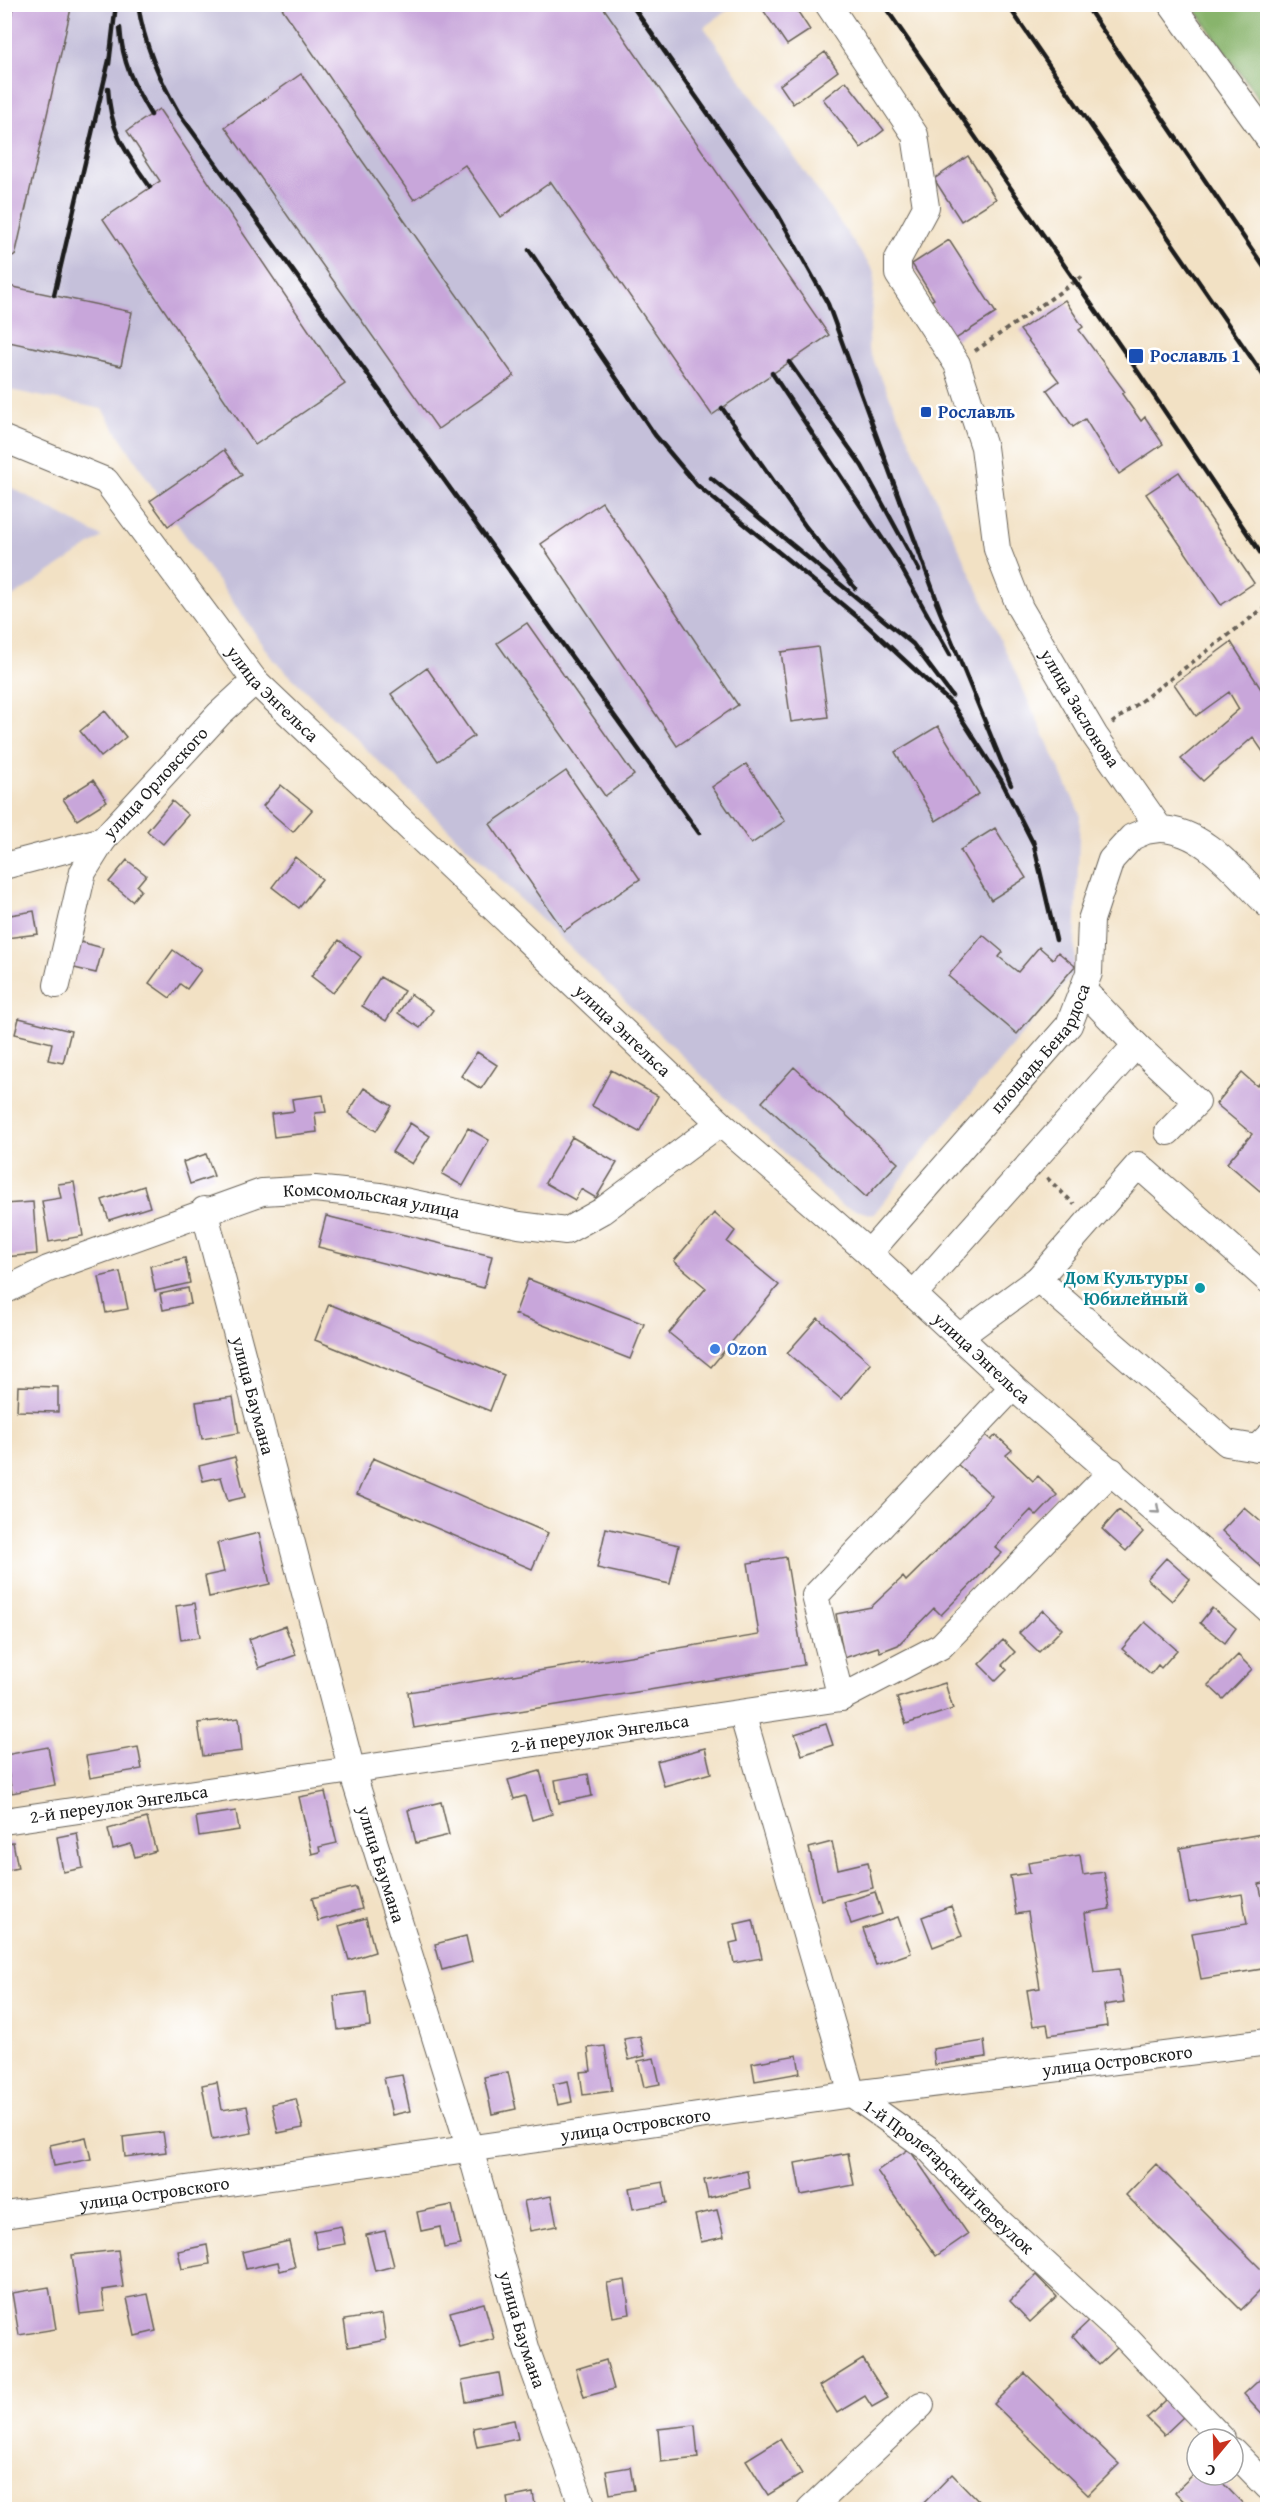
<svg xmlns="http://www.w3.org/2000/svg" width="1272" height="2514" viewBox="0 0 1272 2514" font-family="'Gentium Book Plus',serif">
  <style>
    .industrial { fill: #c5c0da }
    .forest { fill: #88b46c; stroke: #526844; stroke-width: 1.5 }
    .building { fill: #c8a6da }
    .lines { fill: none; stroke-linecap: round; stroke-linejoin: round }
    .minor-casing { stroke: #676157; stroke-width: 28 }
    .path { stroke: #676157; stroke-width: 4; stroke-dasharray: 4.5 4.5; stroke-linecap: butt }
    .minor { stroke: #fff; stroke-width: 26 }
    .rail { stroke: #1c1c1c; stroke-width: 4.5 }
    .oneway { stroke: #999 }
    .transit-dot { fill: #1a4fb4; stroke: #fff; stroke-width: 2 }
    .culture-dot { fill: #0f9aa8; stroke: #fff; stroke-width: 2 }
    .shop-dot { fill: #3f7fe0; stroke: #fff; stroke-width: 2 }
    .labels { text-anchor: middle; stroke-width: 5; stroke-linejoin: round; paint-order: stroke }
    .transit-label { font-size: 18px; font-weight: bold; fill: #164399; stroke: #fff; text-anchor: start }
    .street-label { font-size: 18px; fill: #1c1c1c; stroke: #fff }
    .culture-label { font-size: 18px; font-weight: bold; fill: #0d838f; stroke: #fff; text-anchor: end }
    .shop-label { font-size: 18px; font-weight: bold; fill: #366cbe; stroke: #fff; text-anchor: start }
  </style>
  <rect width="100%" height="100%" fill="#fff"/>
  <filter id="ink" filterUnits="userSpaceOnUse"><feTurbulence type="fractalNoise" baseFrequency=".0167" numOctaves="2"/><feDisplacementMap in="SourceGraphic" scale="12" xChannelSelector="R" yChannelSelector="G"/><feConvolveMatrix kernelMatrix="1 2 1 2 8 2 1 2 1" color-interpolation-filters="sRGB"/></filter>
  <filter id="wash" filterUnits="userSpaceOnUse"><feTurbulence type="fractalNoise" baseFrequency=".008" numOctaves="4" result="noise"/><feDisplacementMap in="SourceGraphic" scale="24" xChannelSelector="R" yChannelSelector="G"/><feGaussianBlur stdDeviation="1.35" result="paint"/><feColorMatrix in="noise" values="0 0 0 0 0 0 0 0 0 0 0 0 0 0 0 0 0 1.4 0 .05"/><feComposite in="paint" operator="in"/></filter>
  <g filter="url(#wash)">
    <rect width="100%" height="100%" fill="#f2e1c4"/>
    <path class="industrial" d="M4,5h731l-31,22 171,246 -7,76 212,465 -6,159 -130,153 -71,89 -31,-9 -123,-114 -445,-432 -104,-146 -68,-105 -97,-20z
      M5,484l97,53 -97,65z"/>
    <path class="forest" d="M1192,5h75v106z"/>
    <g id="blocks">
      <path class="building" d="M14,4h58l-57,252 -11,-3v-208z
        M279,4h322l228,331 -117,80 -161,-233 -50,35 -36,-52 -51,35z
        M759,4h34l17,26 -23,15z
        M825,52l13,19 -45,33 -13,-19z
        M301,74l213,302 -76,53 -213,-302z
        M846,81l38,49 -23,18 -38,-49z
        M159,109l186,275 -90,61 -152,-226 57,-38 -33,-50z
        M968,156l28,43 -35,22 -27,-42z
        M949,240l47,73 -42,27 -25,-38 5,-3 -22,-35z
        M4,285l128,27 -11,54 -117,-25z
        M1065,300l18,27 -4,3 46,62 -3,2 19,27 4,-4 18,27 -44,30 -34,-55 -12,8 -26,-37 12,-9 -39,-51z
        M224,450l18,25 -74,51 -18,-25z
        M1179,472l75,111 -33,22 -75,-111z
        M602,502l136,203 -61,41 -136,-202z
        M527,623l107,152 -29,21 -108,-153z
        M1231,642l37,58v59l-15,-22 -50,44 -22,-22 58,-50 -10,-17 -33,24 -22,-32z
        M818,647l10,70 -37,5 -10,-70z
        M427,668l47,68 -36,25 -47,-67z
        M105,711l21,26 -25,20 -21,-26z
        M938,726l41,68 -43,27 -41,-69z
        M746,764l39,57 -34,23 -39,-57z
        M566,771l74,108 -76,52 -74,-107z
        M93,780l14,21 -30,19 -14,-21z
        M281,785l31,25 -19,22 -30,-26z
        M172,801l16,14 -25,29 -16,-13z
        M995,828l31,50 -35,22 -31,-50z
        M295,857l27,22 -23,29 -27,-21z
        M127,860l19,15 -9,11 4,4 -9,11 -23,-19z
        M34,911l4,23 -32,4 -2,-22z
        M983,935l20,17 -4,5 19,15 21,-25 14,12 5,-7 17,14 -58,68 -69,-58z
        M339,940l22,17 -28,36 -22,-17z
        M77,941l26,7 -7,25 -26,-6z
        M173,950l28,20 -14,19 -7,-5 -10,14 -21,-15z
        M380,977l24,14 -18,30 -24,-15z
        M411,994l22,16 -13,18 -22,-15z
        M19,1018l52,13 -8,32 -15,-3 4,-17 -37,-9z
        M477,1052l20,13 -16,24 -20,-13z
        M794,1067l104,96 -32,34 -104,-95z
        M611,1070l47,26 -19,36 -47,-26z
        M1242,1073l15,13 11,-12v108l-8,9 -33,-28 25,-29 -36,-30z
        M364,1088l28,18 -16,25 -28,-18z
        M323,1095l3,17 -11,1 2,19 -43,5 -3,-23 23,-3 -2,-12z
        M410,1123l20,13 -18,28 -20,-12z
        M468,1128l21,12 -26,46 -21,-12z
        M572,1137l45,26 -21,35 -15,-9 -6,11 -30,-17z
        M206,1154l8,22 -24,8 -7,-22z
        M74,1182l9,54 -34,6 -7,-41 19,-3 -3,-14z
        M144,1186l6,21 -41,13 -7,-20z
        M33,1202l4,52 -33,3v-53z
        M714,1213l21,18 -8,11 52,43 -68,82 -42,-34 37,-45 -32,-27z
        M326,1216l166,40 -8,32 -166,-41z
        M185,1258l5,25 -35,8 -5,-25z
        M120,1272l8,37 -22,4 -7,-36z
        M528,1279l116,45 -14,35 -115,-45z
        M188,1288l3,16 -28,6 -3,-16z
        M329,1304l175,71 -14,36 -175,-71z
        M818,1318l53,46 -30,35 -54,-46z
        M18,1386l40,1v25l-41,-1z
        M233,1397l6,36 -37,6 -6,-37z
        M984,1434l7,6 5,-5 16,15 -6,5 27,26 5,-5 19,19 -20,21 -6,-6 -36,37 7,6 -61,62 -7,-7 -36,37 -18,7 -2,-5 -34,11 -8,-44 35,-7 32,-30 3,4 86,-85 -36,-33z
        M235,1457l10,40 -17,4 -7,-24 -18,4 -4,-15z
        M373,1458l175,75 -16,36 -175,-75z
        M1244,1507l24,21v45l-46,-42z
        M1119,1510l24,22 -17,19 -24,-22z
        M606,1528l73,17 -9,39 -73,-16z
        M259,1533l11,51 -61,13 -4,-21 19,-4 -7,-29z
        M786,1557l18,108 -390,63 -6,-36 351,-57 -11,-72z
        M1166,1558l24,21 -18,22 -25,-22z
        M195,1603l5,34 -19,3 -5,-34z
        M1212,1608l24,20 -11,15 -25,-20z
        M1043,1610l19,19 -23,23 -20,-19z
        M1145,1622l32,28 -16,18 -3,-3 -7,9 -29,-25z
        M285,1626l11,29 -37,13 -10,-29z
        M1003,1640l12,12 -13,13 5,5 -11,11 -17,-17z
        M1238,1655l14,14 -29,30 -15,-14z
        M945,1683l8,26 -47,15 -9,-26z
        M239,1718l3,33 -39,5 -5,-33z
        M826,1724l7,21 -31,10 -7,-21z
        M48,1747l7,38 -43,8 -7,-38z
        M138,1747l4,22 -52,9 -4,-22z
        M705,1748l6,25 -47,13 -7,-25z
        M540,1771l12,43 -20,6 -7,-24 -11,3 -6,-19z
        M588,1774l4,22 -33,7 -4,-23z
        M325,1792l12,51 -18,4 1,5 -8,2 -13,-57z
        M441,1802l8,33 -33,8 -8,-33z
        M236,1811l3,19 -40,6 -3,-19z
        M147,1818l9,33 -21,6 -4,-13 -18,5 -5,-20z
        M77,1833l6,35 -20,4 -6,-35z
        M1268,1833v49l-9,2 9,38v46l-67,11 -9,-46 55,-9 -5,-30 -53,9 -9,-55z
        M13,1842l5,26 -14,3v-27z
        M832,1842l6,27 30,-7 5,26 -52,12 -12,-52z
        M1080,1855l3,20 21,-3 6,37 -25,4 9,59 25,-3 5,33 -20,3 3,21 -58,9 -2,-11 -14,2 -6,-36 13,-2 -12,-76 -12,2 -6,-38 20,-3 -2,-10z
        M356,1887l6,22 -44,12 -6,-23z
        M875,1892l7,22 -31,10 -7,-22z
        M951,1906l11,30 -29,11 -11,-30z
        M898,1917l13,36 -35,12 -13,-36z
        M366,1918l9,34 -26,8 -10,-34z
        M753,1920l9,38 -28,5 -4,-20 9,-2 -4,-17z
        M466,1936l6,26 -30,8 -7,-26z
        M366,1992l4,34 -32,4 -4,-34z
        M640,2036l5,20 -16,4 -5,-21z
        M984,2041l2,16 -51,8 -2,-16z
        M605,2046l7,45 -29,4 -3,-23 11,-1 -3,-23z
        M797,2055l3,18 -45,8 -3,-18z
        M654,2058l6,26 -16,3 -6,-26z
        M508,2072l8,37 -24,5 -8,-37z
        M402,2075l8,36 -18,4 -8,-37z
        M568,2081l4,21 -14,3 -5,-21z
        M217,2082l5,28 25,-4 5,27 -40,7 -10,-55z
        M296,2099l7,29 -25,5 -6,-29z
        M163,2132l3,20 -41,5 -2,-20z
        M86,2137l5,22 -37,7 -4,-21z
        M909,2149l59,85 -32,22 -59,-85z
        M848,2153l6,32 -53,10 -6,-32z
        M1156,2164l112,112v7l-27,27 -115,-115z
        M747,2171l3,17 -42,10 -4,-18z
        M663,2182l4,21 -34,6 -4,-21z
        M551,2196l6,30 -27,5 -6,-30z
        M452,2205l9,40 -17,3 -4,-21 -19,4 -4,-19z
        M717,2210l7,27 -23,5 -6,-27z
        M341,2226l4,18 -28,5 -3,-18z
        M385,2231l9,35 -19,5 -9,-36z
        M289,2241l6,26 -15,4 -2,-9 -32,7 -4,-17z
        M207,2245l3,19 -28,5 -4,-18z
        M118,2250l5,37 -21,3 3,21 -25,3 -8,-59z
        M1036,2275l21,22 -27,25 -20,-21z
        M625,2280l5,34 -17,3 -6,-34z
        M49,2287l7,42 -37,6 -7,-42z
        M148,2294l8,37 -21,5 -8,-38z
        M484,2303l10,36 -34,9 -10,-36z
        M382,2314l4,26 -38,7 -4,-27z
        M1092,2318l26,29 -19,18 -26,-29z
        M863,2359l25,39 -16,9 -7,-11 -28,17 -17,-27z
        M606,2360l8,29 -30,8 -8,-28z
        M1268,2372v48l-24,-26z
        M499,2373l4,22 -37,7 -4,-22z
        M1025,2373l94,91 -31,31 -94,-91z
        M1167,2399l16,18 -19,18 -17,-17z
        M514,2420l4,19 -41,8 -4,-19z
        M695,2425l3,33 -37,4 -3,-33z
        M780,2439l22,35 -34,21 -22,-35z
        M630,2467l4,23 -24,4 -4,-23z
        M1197,2471v4h18l34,35h-57l-17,-18z
        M952,2474l35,36h-70z
        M533,2493l3,17h-27l-2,-12z"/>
    </g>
  </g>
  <g filter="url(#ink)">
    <use href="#blocks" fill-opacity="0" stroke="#676157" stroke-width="1.5"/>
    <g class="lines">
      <defs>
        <g id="minor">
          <path id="s1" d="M828,4l87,131 11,72 -28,52v15l59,90 27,83 13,102 23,59 75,128 65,93c45,1 77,46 108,76"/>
          <path d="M1171,4l97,134"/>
          <path id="s2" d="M4,439l102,42 149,200 465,442 149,130 144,134 255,222"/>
          <path id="s3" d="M4,866l99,-26 116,-126 36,-33"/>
          <path d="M57,985l26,-113 20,-32"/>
          <path d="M1136,1045l61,57 -29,30"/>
          <path id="s4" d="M204,1210l148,561 118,378 57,202 57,159"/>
          <path id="s5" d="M869,1253l200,-228 20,-52 2,-53 20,-60 21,-23 14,-6 14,-2"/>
          <path d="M1038,1279l189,164 30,5 11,-11"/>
          <path id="s6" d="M4,1291l44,-22 214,-77 53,-3 65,7 139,29 47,6 36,-20 118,-88"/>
          <path d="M913,1295l223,-250 -52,-54"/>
          <path d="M959,1337l79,-58 100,-114 130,115"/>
          <path d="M841,1698l-26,-102 198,-209"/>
          <path id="s7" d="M742,1713l110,381 76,54 65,68 135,124 94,99"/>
          <path id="s8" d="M4,1821l837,-123 100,-52 171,-175"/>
          <path id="s9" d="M4,2215l848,-121 416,-52"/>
          <path d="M1233,2451l35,36"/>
          <path d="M810,2510l111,-105"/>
        </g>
      </defs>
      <use href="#minor" class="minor-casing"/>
      <path class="path" d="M975,351l107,-74
        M1112,723l156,-118
        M1047,1178l27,26"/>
      <use href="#minor" class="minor"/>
      <path class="rail" d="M138,4c6,41 21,74 41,109l520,720
        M631,4l144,205 53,95 112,305
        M883,4l247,356 138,204
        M1007,4l261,378
        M1085,4l183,269
        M120,28c2,34 14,59 31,87
        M109,64l7,-60
        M108,88c2,45 18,64 42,99
        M529,250l126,185 42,50 164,135 91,84 49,76 34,67
        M54,295l56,-239
        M789,362l73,104 57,104
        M772,373l126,189 52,93
        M722,408l84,119 49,61
        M711,478l202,166 39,52
        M936,602l75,183
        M1033,841l23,99"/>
    </g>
    <defs><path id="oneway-chevron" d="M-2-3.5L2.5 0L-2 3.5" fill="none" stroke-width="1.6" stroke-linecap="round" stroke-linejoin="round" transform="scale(1.5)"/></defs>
    <use class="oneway" href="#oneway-chevron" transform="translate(1156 1510) rotate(41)"/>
  </g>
  <g class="transit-dot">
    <rect x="1128" y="348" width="16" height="16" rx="3"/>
    <rect x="920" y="406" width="12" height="12" rx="3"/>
  </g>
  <circle class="culture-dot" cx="1200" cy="1288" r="6"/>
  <circle class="shop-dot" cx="715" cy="1349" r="6"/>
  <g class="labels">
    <g class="transit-label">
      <text x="1150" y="362">Рославль 1</text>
      <text x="938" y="418">Рославль</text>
    </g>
    <g class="street-label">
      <text dy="6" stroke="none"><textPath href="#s2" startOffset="381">улица Энгельса</textPath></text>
      <text dy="6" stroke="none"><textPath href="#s1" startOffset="782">улица Заслонова</textPath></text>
      <text dy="6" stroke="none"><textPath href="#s3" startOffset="180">улица Орловского</textPath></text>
      <text dy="6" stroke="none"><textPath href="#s2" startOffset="867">улица Энгельса</textPath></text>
      <text dy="6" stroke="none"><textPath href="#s5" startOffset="268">площадь Бенардоса</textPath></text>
      <text dy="6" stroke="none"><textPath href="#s6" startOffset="387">Комсомольская улица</textPath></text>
      <text dy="6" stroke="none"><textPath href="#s2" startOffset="1353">улица Энгельса</textPath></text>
      <text dy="6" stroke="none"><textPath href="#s4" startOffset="192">улица Баумана</textPath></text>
      <text dy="6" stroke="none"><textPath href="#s8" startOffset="602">2-й переулок Энгельса</textPath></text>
      <text dy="6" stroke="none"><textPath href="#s8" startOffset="116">2-й переулок Энгельса</textPath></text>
      <text dy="6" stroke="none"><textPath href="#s4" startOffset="678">улица Баумана</textPath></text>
      <text dy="6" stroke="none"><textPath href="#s9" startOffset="1124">улица Островского</textPath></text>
      <text dy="6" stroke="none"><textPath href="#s9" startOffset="638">улица Островского</textPath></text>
      <text dy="6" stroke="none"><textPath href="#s7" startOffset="524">1-й Пролетарский переулок</textPath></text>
      <text dy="6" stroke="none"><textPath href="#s9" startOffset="152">улица Островского</textPath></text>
      <text dy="6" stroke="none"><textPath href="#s4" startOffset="1164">улица Баумана</textPath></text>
    </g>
    <g class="culture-label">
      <text x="1188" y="1284">Дом Культуры<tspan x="1188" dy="21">Юбилейный</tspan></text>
    </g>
    <g class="shop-label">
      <text x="727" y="1355">Ozon</text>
    </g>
  </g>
  <rect width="1272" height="2514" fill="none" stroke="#fff" stroke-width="24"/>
  <g transform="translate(1215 2457) rotate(199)"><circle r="28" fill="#ffffff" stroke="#a4a4a4" stroke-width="1.5"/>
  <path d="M0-4.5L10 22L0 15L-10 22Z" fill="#c8321e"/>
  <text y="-9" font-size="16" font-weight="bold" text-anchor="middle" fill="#1c1c1c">С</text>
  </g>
</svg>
